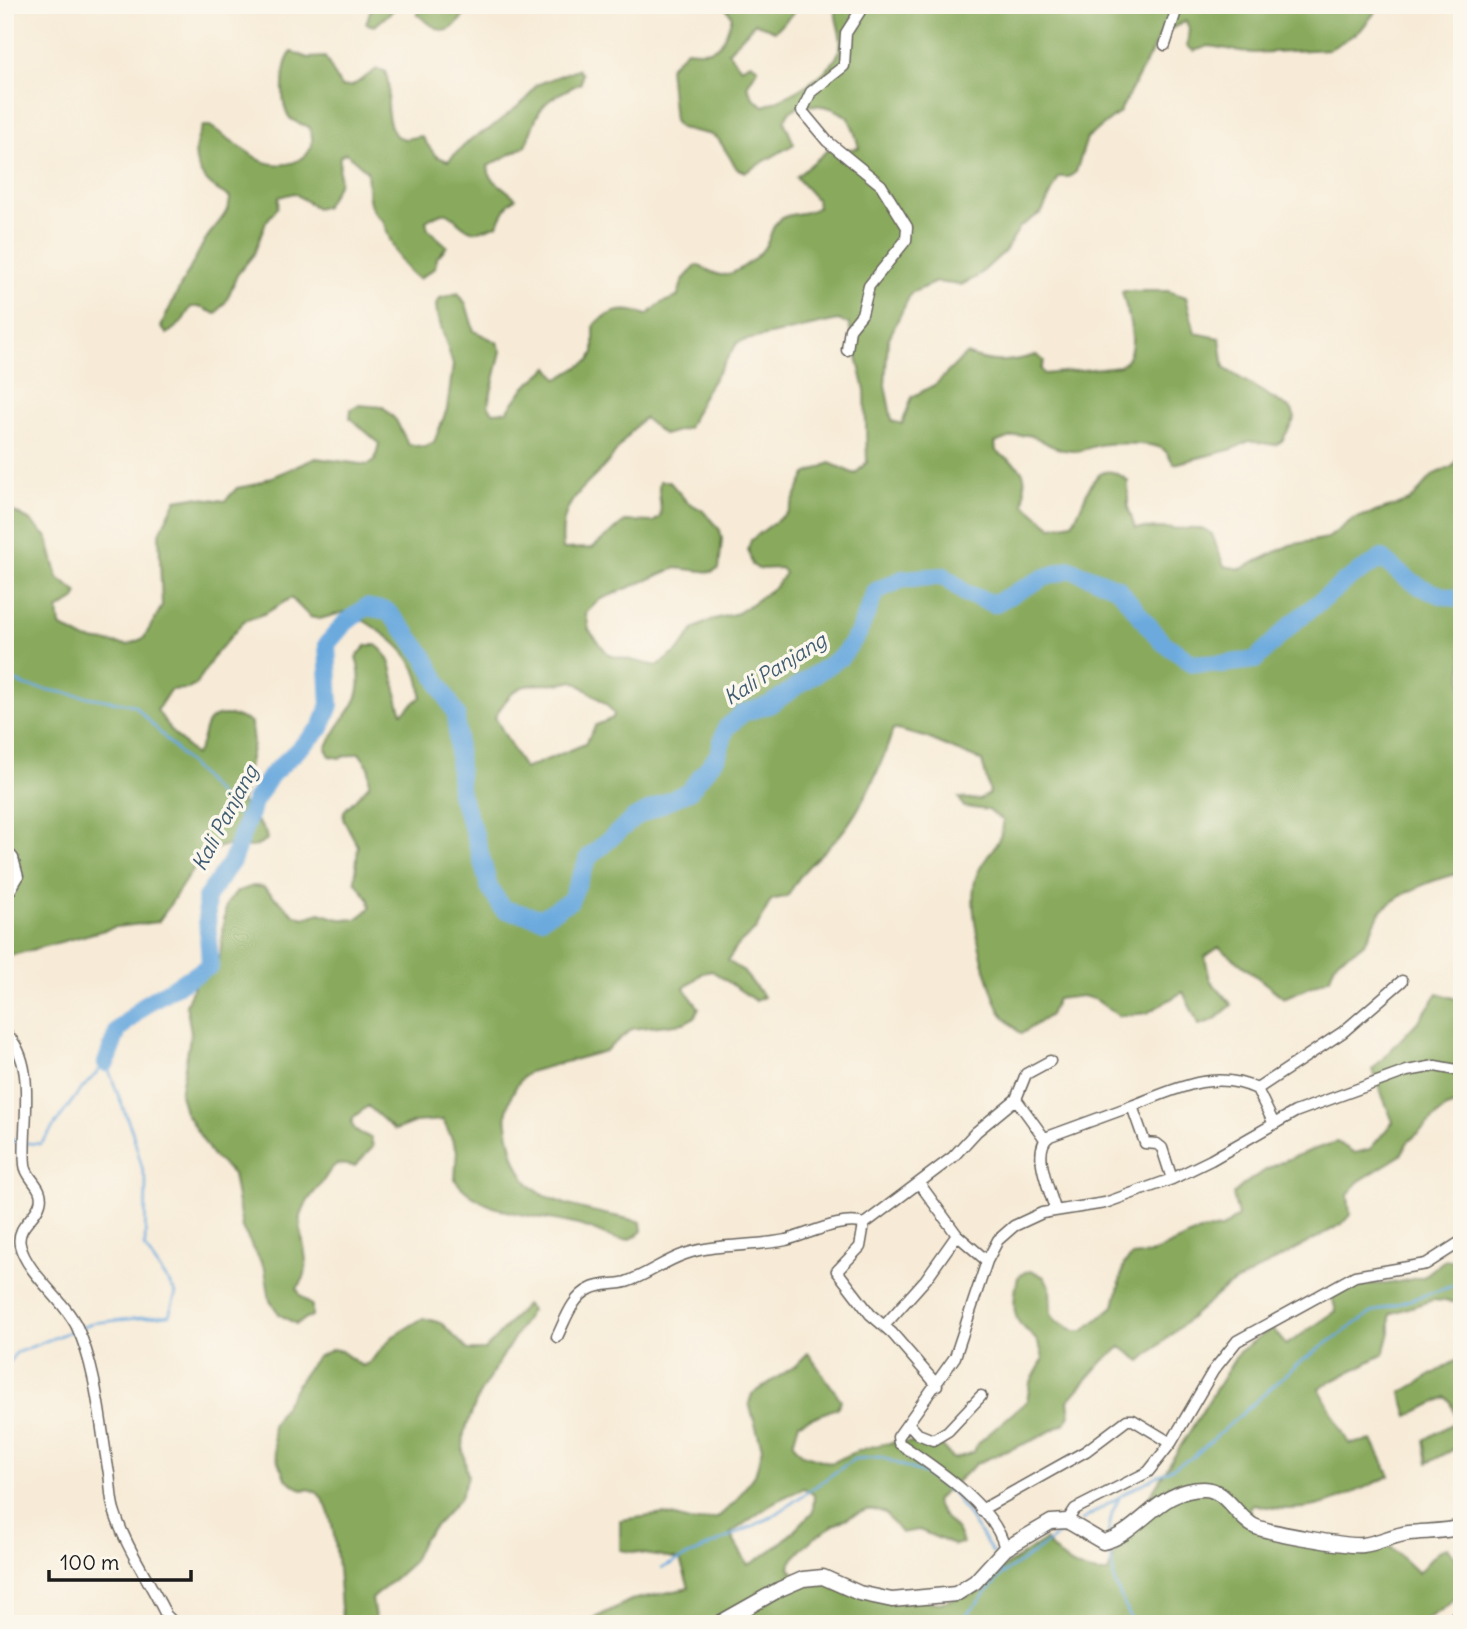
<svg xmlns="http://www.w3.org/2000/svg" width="1467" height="1629" viewBox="0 0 1467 1629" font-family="Delius,sans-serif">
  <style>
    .forest { fill: #89aa5d; stroke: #52633c; stroke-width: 2; fill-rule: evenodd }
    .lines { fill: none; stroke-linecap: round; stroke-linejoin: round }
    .stream { stroke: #6caade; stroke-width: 2.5 }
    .river { stroke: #6caade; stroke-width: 18 }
    .minor-casing { stroke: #69645d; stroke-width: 13 }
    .tertiary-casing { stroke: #69645d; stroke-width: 17 }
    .minor { stroke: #fff; stroke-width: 10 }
    .tertiary { stroke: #fff; stroke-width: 14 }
    .labels { text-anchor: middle; stroke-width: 7; stroke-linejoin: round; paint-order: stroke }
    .water-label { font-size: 21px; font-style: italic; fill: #405c73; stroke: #fbf7ec }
  </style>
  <rect width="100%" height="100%" fill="#fbf7ec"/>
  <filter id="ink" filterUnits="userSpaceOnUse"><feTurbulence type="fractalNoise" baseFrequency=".0143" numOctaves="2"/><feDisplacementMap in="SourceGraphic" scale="14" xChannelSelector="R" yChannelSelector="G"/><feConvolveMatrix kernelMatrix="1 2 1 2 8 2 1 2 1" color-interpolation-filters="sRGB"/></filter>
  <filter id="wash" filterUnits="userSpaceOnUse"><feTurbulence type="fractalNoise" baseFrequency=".00686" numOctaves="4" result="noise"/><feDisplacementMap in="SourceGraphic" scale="28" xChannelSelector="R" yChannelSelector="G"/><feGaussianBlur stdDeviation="1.57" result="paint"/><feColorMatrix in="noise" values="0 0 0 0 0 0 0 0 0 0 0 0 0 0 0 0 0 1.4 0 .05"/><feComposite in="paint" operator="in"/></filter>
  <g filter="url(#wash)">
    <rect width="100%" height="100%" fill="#f7ebd7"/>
    <path class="forest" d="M372,5h27l-24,21 -9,-2z
      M423,5h55c-30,17 -21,43 -61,9z
      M723,5h79l-27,26 -20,-8 -27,29 13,16 10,-5 7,5 -11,18 7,13 10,7c23,-9 70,-31 76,-58 4,-14 -8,-29 -3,-43h544l-21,26 -30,18 -77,4 -44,-7 -15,5 -7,-5 2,-17 -3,-8 -25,13 -42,79 -32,25 -11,34 -7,5h-10l-17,35 -22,15 -15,24 -28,26 -16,8 -25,-3 -25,11 -23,47 -3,45 7,36 10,3 10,-27 24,-13 30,-30c28,11 43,8 71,1l7,6 -3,8 3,5 76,-8c23,-17 7,-51 2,-75h46l18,6 9,36 25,5 4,30 68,42 3,8 -13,23 -7,4 -26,-4 -16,8 -59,15c-3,-4 -6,-11 -10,-14 -9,-8 -52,-7 -65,-5 -9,2 -17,7 -27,6 -39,-3 -28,-29 -77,-8l1,8c30,21 30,15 28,53l28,23 20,-4c14,-16 19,-74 56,-42v26l7,21 69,1 8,5 12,32 17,3 49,-24 38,-7 25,-19 57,-18 24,-27 18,-7 10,-16v422c-23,4 -61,19 -79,36 -9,9 -11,29 -22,37 -18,14 -24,5 -31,32l-46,20 -65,-51 -14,10 5,23 22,25 -18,15 -15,5 -16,-33 -36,21 -28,3 -23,-16 -13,-4 -26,3 -7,16 -29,19c-6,-7 -18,-16 -22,-25 -13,-30 -33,-100 -23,-132 7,-21 28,-33 27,-57l-15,-10 -24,-3 -5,-9 20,2 11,-7 -8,-32 -57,-24 -32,-8c-9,32 -31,80 -53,106 -21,23 -36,30 -52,61l-17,4 -15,29 -20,18 -8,14 14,9 22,27 -8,4 -44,-30 -9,2 -19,15 15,20 -4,9 -11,6 -52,6 -27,22 -76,21c-14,10 -25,35 -22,52 3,19 8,45 22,60 20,23 83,30 112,38l1,9c-5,5 -11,9 -18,9 -13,0 -24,-8 -36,-12 -44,-15 -102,-8 -133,-48l2,-30 -14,-30 -28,2 -20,8 -27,-24 -13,10 -4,7 5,8 15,7 2,9 -18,19 -18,-2c-9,6 -10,13 -17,21 -5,7 -13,15 -16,23 -13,25 16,57 -7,80l3,7 12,11v10l-16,8 -16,-9 -10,-14 -5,-32 -23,-41 -9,-54 -20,-18 -28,-44 -5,-18 11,-62 -5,-28 10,-23 20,-18 4,-8 6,-50 10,-13 17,-6 10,1 32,28 9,3 16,-5 19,6h18l13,-11 -1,-8 -14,-19 3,-35 -15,-27 1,-8 25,-26v-18l-10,-14 -20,5 -9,-2 -4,-7c15,-39 44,-42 30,-92l11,-12h9c22,15 16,46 26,68l19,-16c1,-43 -41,-67 -73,-86l-28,8 -10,-2 -19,-19 -25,15 -22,8 -30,35 -18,29 -8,4 -18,1 -13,20 15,22 23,23c14,-15 2,-39 30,-40 9,0 18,3 26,8l2,20 -12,59 24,29 2,8c-15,16 -30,2 -47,8 -28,11 -44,53 -62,75l-42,5 -103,28 -8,-5v-443l24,13 18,17 11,41 20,15 -4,7 -16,10 2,16 24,13 44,6 16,-7 18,-32 -3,-72 17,-34 18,-3 31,4 12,-13 16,-3 63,-27 52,7 7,-5 4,-17 -29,-25 1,-9 7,-4 25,2 13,13 12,24 16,3 10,-5 13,-33 6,-44 -16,-51 -1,-9 4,-7 18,-5 8,11 8,27 23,11 4,9 -13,54 5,7 14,-1 17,-23 25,-21 9,12 32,-19 4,-8v-27c17,-16 31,-18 53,-10l14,-12 16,-6 6,-17 13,-15c8,2 17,9 25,10 14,1 39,-19 45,-30 5,-8 5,-18 12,-24 13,-11 27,-4 40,-14l-2,-8 -20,-22 38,-32 9,5 16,-2c-3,-10 -5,-23 -12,-31 -15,-13 -43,-16 -58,-5l-5,9 10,23 -48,28 -9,-3 -18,-29 -7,-5 -32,-7 -6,-7 -5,-54 18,-17c32,5 36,-5 45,-34zM838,320l11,4 16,66 2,72 -12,12 -25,-11 -24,11 -18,38 -37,28 -3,9 4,16 7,4 22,-1 4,5 -10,14 -37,26 -27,7 -16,8 -16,22 -22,16 -48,-11 -20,-25 -3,-17 13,-13 77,-32 35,4 8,-3 3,-30 -2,-9 -18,-20 -15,-8 -18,-21h-9c-4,13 3,23 0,36l-7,5 -27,-1 -34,27 -29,1c-5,-49 18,-55 46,-88 11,-14 21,-31 35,-43l20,17 24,-7 16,-34 34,-52zM574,681l32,23 8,10 -1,4 -17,7 -11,19 -61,25 -29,-52c27,-47 37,-26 79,-36z
      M292,52l16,6 17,-1 16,30 11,-1 25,-17 8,2c10,25 -6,39 11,65l9,3 16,-3 15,20 12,5 24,-23 16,-8 39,-31 9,-14 41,-16 5,5 -1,9c-40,19 -41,21 -55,63l-38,20 2,11 26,21 -7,5 -12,22c-9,2 -20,9 -28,5 -23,-12 -14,-27 -43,-9l2,8 19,17 -11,13 -1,9 -16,11c-19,-11 -29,-38 -36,-58 -18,-12 -14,-31 -16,-50l-21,-18 -6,3 -1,27 -14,24 -9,1 -22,-15 -15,4 -1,10 -12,15 -12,32 -17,21 -10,25 -11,14 -16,-7h-9l-10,16 -14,11 -6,-7c12,-29 28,-56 42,-83 8,-16 27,-28 27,-47 -32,-15 -44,-39 -27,-71h7c15,10 30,21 45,31 23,17 70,4 54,-30 -6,-3 -15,-4 -20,-10 -9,-13 -8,-54 3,-65z
      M1438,993l24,8v102l-16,5 -39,35 -6,12 -43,27 -10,13 2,20 -8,9 -117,64 -84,73 -20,-14 -18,14 -35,40 2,14 -5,8 -29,16 -59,24 -42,38c5,18 23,23 28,42l-9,2 -35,-15 -18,3 -16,-20c-6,-2 -15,-5 -21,-2 -25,9 -64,31 -75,56l13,17 20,-3 117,22 43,-12 21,-23 42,-28c16,21 37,34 63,33l10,-26 121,-195 33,-24 14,17 50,-34 -4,-14 23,-13h32l36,-7 23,-18 16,5v39l-29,-3 -43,14v18l-6,22 -65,34 30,56 23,-4 18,36c-49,22 -81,43 -136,28l-4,2 2,14 54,20 43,12 32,-8 11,4 26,25 20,-22 9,-4 12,17h3v26l-16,17 -28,17h-835l48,-24 58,-12 -9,-28 -60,-10v-30l44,-6 29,8 24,-4 18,-16 21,-30 6,-24 -13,-45 3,-9 43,-28 13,-13 33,47 -4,8 -38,15 -6,21 9,10 29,9c39,-21 69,-25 111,-17l11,13 21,-7 3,-8 50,-43 3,-18 13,-23c-5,-42 -40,-18 -25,-83l7,-5 8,-1 11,6 6,10 1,27 5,7 19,10h8l31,-25 10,-42 8,-8 18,-2 50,-23 22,-3 16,-12 -5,-22c28,-27 67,-41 104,-52l18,11 15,-4 23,-27 -21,-52 48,-51zM804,1488l10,7 -1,16c-18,20 -42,43 -65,54l-18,-31 46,-33z
      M526,1304l5,6 -52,85 -15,38 -1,18 5,26 -9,23 -36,39 -11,24 -40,36 4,25h-33c-6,-25 -1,-146 -41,-134l-17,-12 -10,-25 -3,-28 33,-53 12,-15 16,-8 8,2 21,15 7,-3 23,-26 31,-19 18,5 27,27h17z
      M1462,1357v88l-34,18 -4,-23 33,-19 -6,-19 -5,-5 -38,19 -7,-23z"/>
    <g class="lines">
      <path class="stream" d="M5,677l21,9 108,19 112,119
        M5,1130l9,12h7
        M27,1143l14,1 37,-51 28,-30 26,68 14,51 -1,66 31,45 -7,22 -77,8 -10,4
        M5,1367l11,-14 60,-24
        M1081,1521l38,-24
        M1108,1534l4,-21 8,-17 73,-39 106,-94 30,-21 44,-30 89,-29
        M1109,1544l6,40 18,40
        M999,1565l4,9
        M662,1568l110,-51 82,-58 27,-2 43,17 30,20 39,59
        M958,1624l45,-50 66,-46"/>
      <path class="river" d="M106,1063l12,-33 29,-27 63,-37 -4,-68 26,-37 22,-59 17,-27 50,-47 9,-23 -3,-61 17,-20 22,-17 21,4 19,21 18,24 32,58 4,80 15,41 14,52 14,22 38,9 29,-17 19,-44 45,-39 55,-27 29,-36 8,-27 17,-15 26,-8 72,-48 17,-23 18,-43 27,-12 41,-3 21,17 29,11 49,-26 27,-9 48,19 43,53 31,22 31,1 32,-4 38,-37 54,-43 35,-22c23,22 48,38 80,41"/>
    </g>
  </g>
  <g filter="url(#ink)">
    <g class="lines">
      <defs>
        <path id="minor" d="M1165,45l13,-40
          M847,350l3,-21 12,-15 7,-28 37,-46 1,-13 -26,-42 -54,-44 -25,-30 9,-19 33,-26 2,-33 18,-28
          M5,849l8,9 5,19 -13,22
          M5,1033c34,29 16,93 20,132 1,14 20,22 15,38 -4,15 -24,23 -20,42 7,29 44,54 57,82 20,43 23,96 31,141 3,13 2,29 6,42 11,37 36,71 52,105l9,9
          M1257,1089l86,-57 59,-51
          M1016,1099l29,40
          M1132,1106c41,-16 82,-38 125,-17l17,35
          M919,1183l38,52 30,26
          M1055,1209c-5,-19 -25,-60 -5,-73l82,-30 13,37 12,1 5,4 10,31
          M884,1326l42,-47 31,-44
          M557,1337c8,-16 15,-40 33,-48 10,-6 25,-4 36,-7 21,-7 38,-21 59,-28 32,-11 68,-7 101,-14 24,-6 54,-23 78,-16
          M937,1385l-45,-52 -22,-19 -33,-43 23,-24 4,-23 89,-67 23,-25 40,-33 10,-25 24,-13
          M908,1423l10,11 15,6 15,-9 33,-35
          M981,1510l105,-59 41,-31h6l38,23
          M1067,1521l8,-12 73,-37 23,-29 42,-72 24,-30 118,-65 71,-12 36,-23
          M1005,1549c-9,-42 -72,-83 -106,-106l-1,-6 57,-80 32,-96 11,-21 16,-14 28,-13 63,-10 67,-24 39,-19 84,-48 112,-41 28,-5 27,5
          M1449,1624l13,-15"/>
        <path id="tertiary" d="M718,1624l62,-35 23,-10 20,-2 36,16 33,7 64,-6 19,-12 30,-33 46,-27 16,-1 36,21c38,-9 54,-53 101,-53 22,0 32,28 50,37 11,6 96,21 109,19 16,-2 30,-10 46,-12 18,-2 35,-1 53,-6"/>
      </defs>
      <use href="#minor" class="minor-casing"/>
      <use href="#tertiary" class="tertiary-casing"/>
      <use href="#minor" class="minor"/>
      <use href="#tertiary" class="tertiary"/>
    </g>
  </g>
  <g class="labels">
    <g class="water-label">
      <text transform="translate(775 669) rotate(-32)" y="7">Kali Panjang</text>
      <text transform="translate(225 818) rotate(-62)" y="7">Kali Panjang</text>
    </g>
  </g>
  <rect width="1467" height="1629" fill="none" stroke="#fbf7ec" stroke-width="28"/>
  <path d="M49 1570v10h142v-10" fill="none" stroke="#1c1c1c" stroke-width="3.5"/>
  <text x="60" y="1570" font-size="21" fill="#1c1c1c" stroke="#fbf7ec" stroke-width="5" paint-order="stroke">100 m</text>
</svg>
